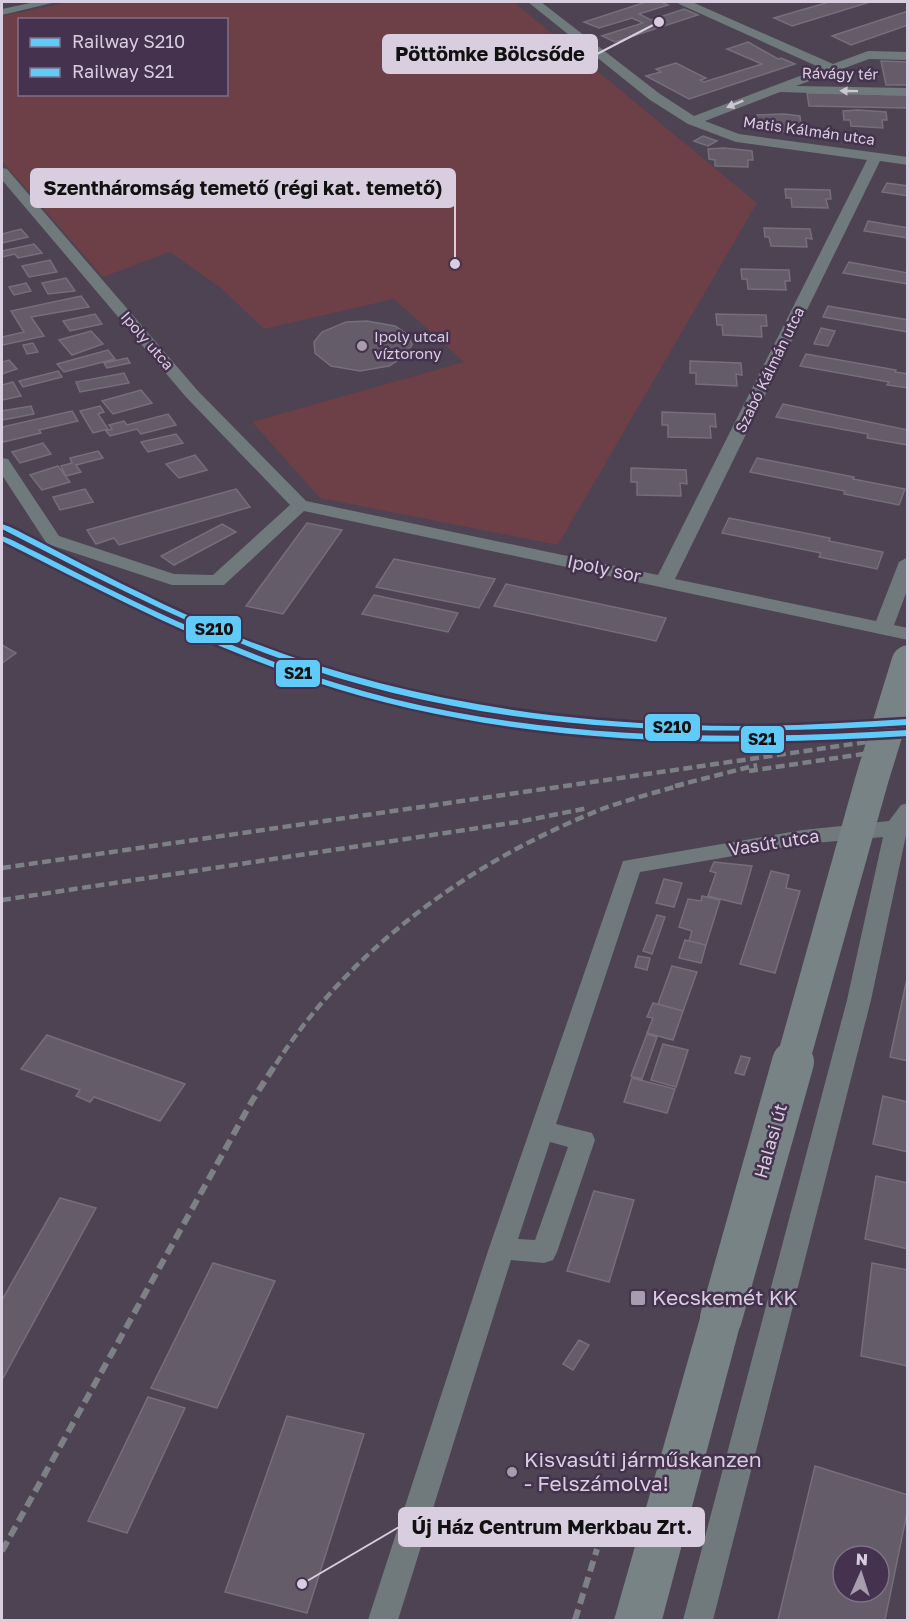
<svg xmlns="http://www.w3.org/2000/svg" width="909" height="1622" viewBox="0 0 909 1622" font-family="'Golos Text',sans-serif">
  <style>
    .green { fill: #6d3f46; fill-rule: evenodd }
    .building { fill: #645c69; stroke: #776e7c; stroke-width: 1.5; fill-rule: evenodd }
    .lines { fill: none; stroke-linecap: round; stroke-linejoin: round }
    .minor { fill: #707a7c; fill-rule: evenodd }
    .primary { fill: #788386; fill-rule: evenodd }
    .rail-far1 { stroke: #7d8186; stroke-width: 4.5; stroke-dasharray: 9 4.5; stroke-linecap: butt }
    .rail { stroke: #7d8186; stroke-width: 6; stroke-dasharray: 11 6; stroke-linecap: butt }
    .primary-bridge-far1 { stroke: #788386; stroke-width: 33 }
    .primary-bridge { stroke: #788386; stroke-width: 42 }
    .rail-1-casing { stroke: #44324e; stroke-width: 5 }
    .rail-2-casing { stroke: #44324e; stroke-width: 5 }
    .rail-1 { fill: #60cbf8; fill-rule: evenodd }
    .rail-2 { fill: #60cbf8; fill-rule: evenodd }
    .oneway { fill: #cec6d5 }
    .poi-dot { fill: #a89dae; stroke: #44324e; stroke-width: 2 }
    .labels { text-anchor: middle; stroke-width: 5; stroke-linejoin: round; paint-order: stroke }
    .far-street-label { font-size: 15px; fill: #d9cedf; stroke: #44324e }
    .far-poi-label { font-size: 15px; fill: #d9cedf; stroke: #44324e; text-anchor: start }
    .street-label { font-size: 18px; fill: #d9cedf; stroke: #44324e }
    .near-poi-label { font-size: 21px; fill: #d9cedf; stroke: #44324e; text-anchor: start }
    .leader { fill: none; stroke: #d9cedf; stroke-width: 2 }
    .callout-dot { fill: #d9cedf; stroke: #44324e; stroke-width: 2 }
    .callout { fill: #d9cedf; stroke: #d9cedf; stroke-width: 2 }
    .callout-label { font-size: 20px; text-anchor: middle; font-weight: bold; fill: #111 }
    .line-badge { stroke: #44324e; stroke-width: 2 }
    .pale-badge-label { font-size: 16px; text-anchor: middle; font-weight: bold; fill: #111 }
  </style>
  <rect width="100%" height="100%" fill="#4d4353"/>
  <path class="green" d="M71,2h443l243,201 -199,342 -238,-47 -68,-76 212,-60 -70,-63 -130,30 -42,-40 -52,-37 -67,25 -101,-116v-145zM20,20h206v74h-206z"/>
  <path class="building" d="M646,2h15l7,3 -29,9 12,6 33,-11 14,6 -83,27 -13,-6 41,-13 -11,-5 -33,10 -15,-6z
    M829,2h41l-78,24 -18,-8z
    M908,11v14l-57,20 -19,-9z
    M748,42l30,17 3,-1 14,6 -106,35 -43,-23 15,-4 -5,-3 20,-6 30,15 -6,2 4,2 58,-18 -35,-15z
    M881,61l27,1v23h-22z
    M807,93l101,2v13l-99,-2z
    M858,110l28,2 1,8h-5l1,8 -32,-2 -1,-6h-6l-1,-9z
    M784,114l16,2 1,9h-5l1,7 -32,-1 -1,-6 -6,-1 -1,-9z
    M703,136l14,5 -9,5 -14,-5z
    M724,148l28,3 1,9h-5v7l-33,-1v-6l-6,-1 -1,-10z
    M887,183l21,3v10l-26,-4z
    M785,189l45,1 1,9h-5l2,9 -36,-1 -1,-9h-5z
    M868,221l40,7v10l-44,-7z
    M764,228l46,1 2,10 -6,-1 1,9 -36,-1 -2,-9h-4z
    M21,229l7,8 -26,6v-9z
    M34,244l8,9 -24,5 -3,-4 -13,3v-6z
    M50,260l7,12 -28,5 -7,-11z
    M849,262l59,11v11l-65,-11z
    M741,269l48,1 1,11h-5l1,9 -38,-1 -1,-10h-5z
    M66,278l9,13 -27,3 -6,-11z
    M26,283l5,8 -17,4 -5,-8z
    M81,296l8,11 -58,10 13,19 -41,9 -1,-2v-6l22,-5 -13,-21z
    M828,306l80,14v12l-85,-15z
    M95,314l7,10 -32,7 -7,-10z
    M716,314l50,1 1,11h-6l1,11 -39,-2 -1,-10h-5z
    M367,321l28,5 12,8 5,10 -4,10 -19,12 -29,5 -29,-5 -16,-13 -1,-11 8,-10 24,-10z
    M821,328l14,3 -7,15 -14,-2z
    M91,331l12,13 -31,11 -13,-15z
    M33,343l5,9 -11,2 -4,-9z
    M108,350l7,9 -51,13 -7,-8z
    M806,354l90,16 -1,2 13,2v14l-21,-3 2,-3 -89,-16z
    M127,358l3,5 -23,5 -3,-5z
    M9,360l8,9 -15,5v-12z
    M690,361l51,2 1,12 -6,-1 1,12 -41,-2v-11h-6z
    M58,371l4,6 -39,10 -4,-6z
    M124,373l5,10 -49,9 -4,-10z
    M13,382l8,14 -19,4v-15z
    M141,390l11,13 -39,11 -11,-13z
    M783,404l125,26v15l-41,-7 1,-4 -92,-17z
    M31,406l3,8 -32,6v-9z
    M100,406l4,6 -6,2 10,15 -15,4 -13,-22z
    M72,411l6,10 -39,9 2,3 -38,9 -1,-4v-11z
    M662,412l53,2 1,13 -6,-1 1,12 -43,-1v-12h-6z
    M168,414l8,11 -35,9 -4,-5 -27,7 -4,-5 6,-2 -3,-4 15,-4 3,4z
    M176,434l7,9 -35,9 -7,-10z
    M43,443l8,11 -31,9 -8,-11z
    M98,451l5,7 -27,7 5,7 -15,4 -5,-10 11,-3 -2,-5z
    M195,455l12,15 -28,8 -13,-14z
    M757,458l97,19 -1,2 52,10 -6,16 -55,-11 1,-3 -95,-19z
    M58,466l12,16 -28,8 -12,-15z
    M631,468l55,2 1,14 -7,-1 1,13 -44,-1v-13h-6z
    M85,489l8,13 -33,8 -7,-13z
    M236,489l14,18 -131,38 -5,-7 -18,6 -9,-14z
    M729,518l101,20 -1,3 54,11 -6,17 -58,-12 2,-4 -99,-20z
    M307,523l35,7 -59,84 -37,-8z
    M222,524l14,8 -62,33 -13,-9z
    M394,559l101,20 -16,29 -103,-21z
    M506,584l160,34 -10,23 -162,-35z
    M374,595l84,18 -10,19 -86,-18z
    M2,645l14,8 -14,10z
    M714,862l38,4 -11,38 -33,-8 8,-23 -6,-2z
    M771,871l18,4 -3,13 14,3 -25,82 -35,-9z
    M664,879l18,4 -8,24 -18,-4z
    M702,896l18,4 -14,45 -17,-4 3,-10 -13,-4 9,-28 13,2z
    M657,915l8,2 -13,37 -9,-3z
    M685,940l21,5 -5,18 -22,-5z
    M638,956l12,2 -3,12 -12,-3z
    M672,966l25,6 -14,39 -25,-7z
    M908,974v87l-18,-4z
    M653,1003l30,8 -10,29 -26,-7 6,-15 -6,-1z
    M647,1034l10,3 -15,42 -11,-3z
    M47,1035l138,49 -25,37 -66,-24 -4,5 -14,-6 4,-6 -59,-21z
    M663,1044l25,6 -12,37 -25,-7z
    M741,1056l9,2 -6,17 -9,-2z
    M632,1078l43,11 -8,24 -43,-11z
    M883,1096l25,6v50l-35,-8z
    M876,1176l32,7v66l-43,-10z
    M594,1191l40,9 -25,82 -42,-11z
    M60,1198l36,10 -94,172v-80z
    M213,1263l62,18 -58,127 -66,-20z
    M872,1263l36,7v96l-47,-10z
    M579,1340l10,5 -16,25 -10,-6z
    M148,1397l37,11 -58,125 -39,-12z
    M287,1416l77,18 -57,179 -82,-21z
    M815,1466l93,29v13l-23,112h-107zM843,1556h36v36h-36z"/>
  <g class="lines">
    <path class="minor" d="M35,2h21l-54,13v-6z
      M528,2h13l119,92 34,22 127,-48 -142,-64 -2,-2h15l141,62 35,-13 40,1v8l-39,-1 -73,27 112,2v8l-128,-4 -75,29 34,13 169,23v8l-28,-4 -205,418 201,42 23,-59 9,-5v31l-14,37 14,3v12l-604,-129 -80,74h-52l-125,-41 -45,-69v-17l6,1 51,77 115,38 39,1 77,-70 -104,-108 -184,-217v-12l5,1 191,222 108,110 352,74 209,-415 -131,-18 -48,-18 -38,-24z
      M908,803v23l-37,174 -158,620h-30l164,-620 36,-163 -80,7 -163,28 -84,252 36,9 3,7 -38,112 -4,8 -9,3 -33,-3 -113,360h-30l121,-372 134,-387 180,-31 86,-9 12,-16zM550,1142l18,5 -33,93 -17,-1z"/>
    <path class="primary" d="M721,1300l15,5 6,13 -80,302h-48l86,-302 6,-13z"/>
    <path class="rail-far1" d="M749,771l121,-18
      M675,786l82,-21
      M2,868l906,-132
      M2,900l516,-78 70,-14
      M276,1064c76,-117 193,-201 321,-253 28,-11 58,-18 87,-27"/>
    <path class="rail" d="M2,1551l250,-450 25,-39
      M575,1620l22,-71"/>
    <path class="primary-bridge-far1" d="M792,1064l80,-285 36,-117"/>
    <path class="primary-bridge" d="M721,1318l72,-256"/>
    <defs>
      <path id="rail-1" d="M2,524c10,3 20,9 30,14 17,9 33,17 50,26 54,27 108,54 164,76 140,55 288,80 439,85 74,3 148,-1 223,-6v6c-215,13 -428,8 -632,-68 -95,-35 -185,-82 -274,-128z"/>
      <path id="rail-2" d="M2,536c12,4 23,11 34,16 20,10 39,20 59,30 60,30 120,57 182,81 201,76 418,80 631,67v6c-201,12 -403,9 -596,-55 -108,-36 -209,-89 -310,-140z"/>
    </defs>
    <use href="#rail-1" class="rail-1-casing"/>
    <use href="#rail-2" class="rail-2-casing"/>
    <use href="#rail-1" class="rail-1"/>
    <use href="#rail-2" class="rail-2"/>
  </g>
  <defs><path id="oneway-solid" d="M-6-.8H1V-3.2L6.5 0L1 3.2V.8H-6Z" transform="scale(1.5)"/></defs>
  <g class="oneway">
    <use href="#oneway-solid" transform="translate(849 91) rotate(-179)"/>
    <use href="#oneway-solid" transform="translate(735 104) rotate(158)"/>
  </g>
  <g class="poi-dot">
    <circle cx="362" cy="346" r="6"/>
    <rect x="630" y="1290" width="16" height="16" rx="3"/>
    <circle cx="512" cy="1472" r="6"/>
  </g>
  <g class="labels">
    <g class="far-street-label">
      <text transform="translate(840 74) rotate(1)" y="5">Rávágy tér</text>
      <text transform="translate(809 131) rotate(8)" y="5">Matis Kálmán utca</text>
      <text transform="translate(147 341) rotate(49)" y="5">Ipoly utca</text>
      <text transform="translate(770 370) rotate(-64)" y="5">Szabó Kálmán utca</text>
    </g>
    <g class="far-poi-label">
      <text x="374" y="342">Ipoly utcai<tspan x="374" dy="17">víztorony</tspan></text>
    </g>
    <g class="street-label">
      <text transform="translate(604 569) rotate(12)" y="6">Ipoly sor</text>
      <text transform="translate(774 843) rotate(-9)" y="6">Vasút utca</text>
      <text transform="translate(771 1141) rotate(-74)" y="6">Halasi út</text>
    </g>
    <g class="near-poi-label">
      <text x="652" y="1305">Kecskemét KK</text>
      <text x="524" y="1467">Kisvasúti járműskanzen<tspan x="524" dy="24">- Felszámolva!</tspan></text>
    </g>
  </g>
  <path class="leader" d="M659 22L597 54M455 264L455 188M302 1584L399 1527"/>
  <g class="callout-dot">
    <circle cx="659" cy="22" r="6"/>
    <circle cx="455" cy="264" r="6"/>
    <circle cx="302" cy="1584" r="6"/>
  </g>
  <g class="callout">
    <rect x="383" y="35" width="214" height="38" rx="6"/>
    <rect x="31" y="169" width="424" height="38" rx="6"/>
    <rect x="399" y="1508" width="305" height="38" rx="6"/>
  </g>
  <g class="callout-label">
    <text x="490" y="61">Pöttömke Bölcsőde</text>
    <text x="243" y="195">Szentháromság temető (régi kat. temető)</text>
    <text x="552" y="1534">Új Ház Centrum Merkbau Zrt.</text>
  </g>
  <g class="line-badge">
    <rect x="185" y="615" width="57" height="29" rx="6" fill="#60cbf8"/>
    <rect x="275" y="659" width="46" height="29" rx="6" fill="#60cbf8"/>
    <rect x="644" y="713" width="57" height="29" rx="6" fill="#60cbf8"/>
    <rect x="740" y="725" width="45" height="29" rx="6" fill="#60cbf8"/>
  </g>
  <g class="pale-badge-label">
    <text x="214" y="635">S210</text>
    <text x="298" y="679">S21</text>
    <text x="672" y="733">S210</text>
    <text x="762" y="745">S21</text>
  </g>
  <rect width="909" height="1622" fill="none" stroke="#d9cedf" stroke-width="6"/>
  <rect x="18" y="18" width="210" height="78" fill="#44324e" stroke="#807088" stroke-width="1.5"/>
  <rect x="30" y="38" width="30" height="9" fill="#60cbf8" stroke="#807088" stroke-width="1.5"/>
  <text x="72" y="48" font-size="18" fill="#d9cedf">Railway S210</text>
  <rect x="30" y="68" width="30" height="9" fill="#60cbf8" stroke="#807088" stroke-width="1.5"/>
  <text x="72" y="78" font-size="18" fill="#d9cedf">Railway S21</text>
  <g transform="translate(861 1574) rotate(3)"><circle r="28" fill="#44324e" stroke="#807088" stroke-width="1.5"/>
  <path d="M0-4.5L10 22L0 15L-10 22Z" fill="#a89dae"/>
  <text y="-9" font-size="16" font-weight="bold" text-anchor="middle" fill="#d9cedf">N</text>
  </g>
</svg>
